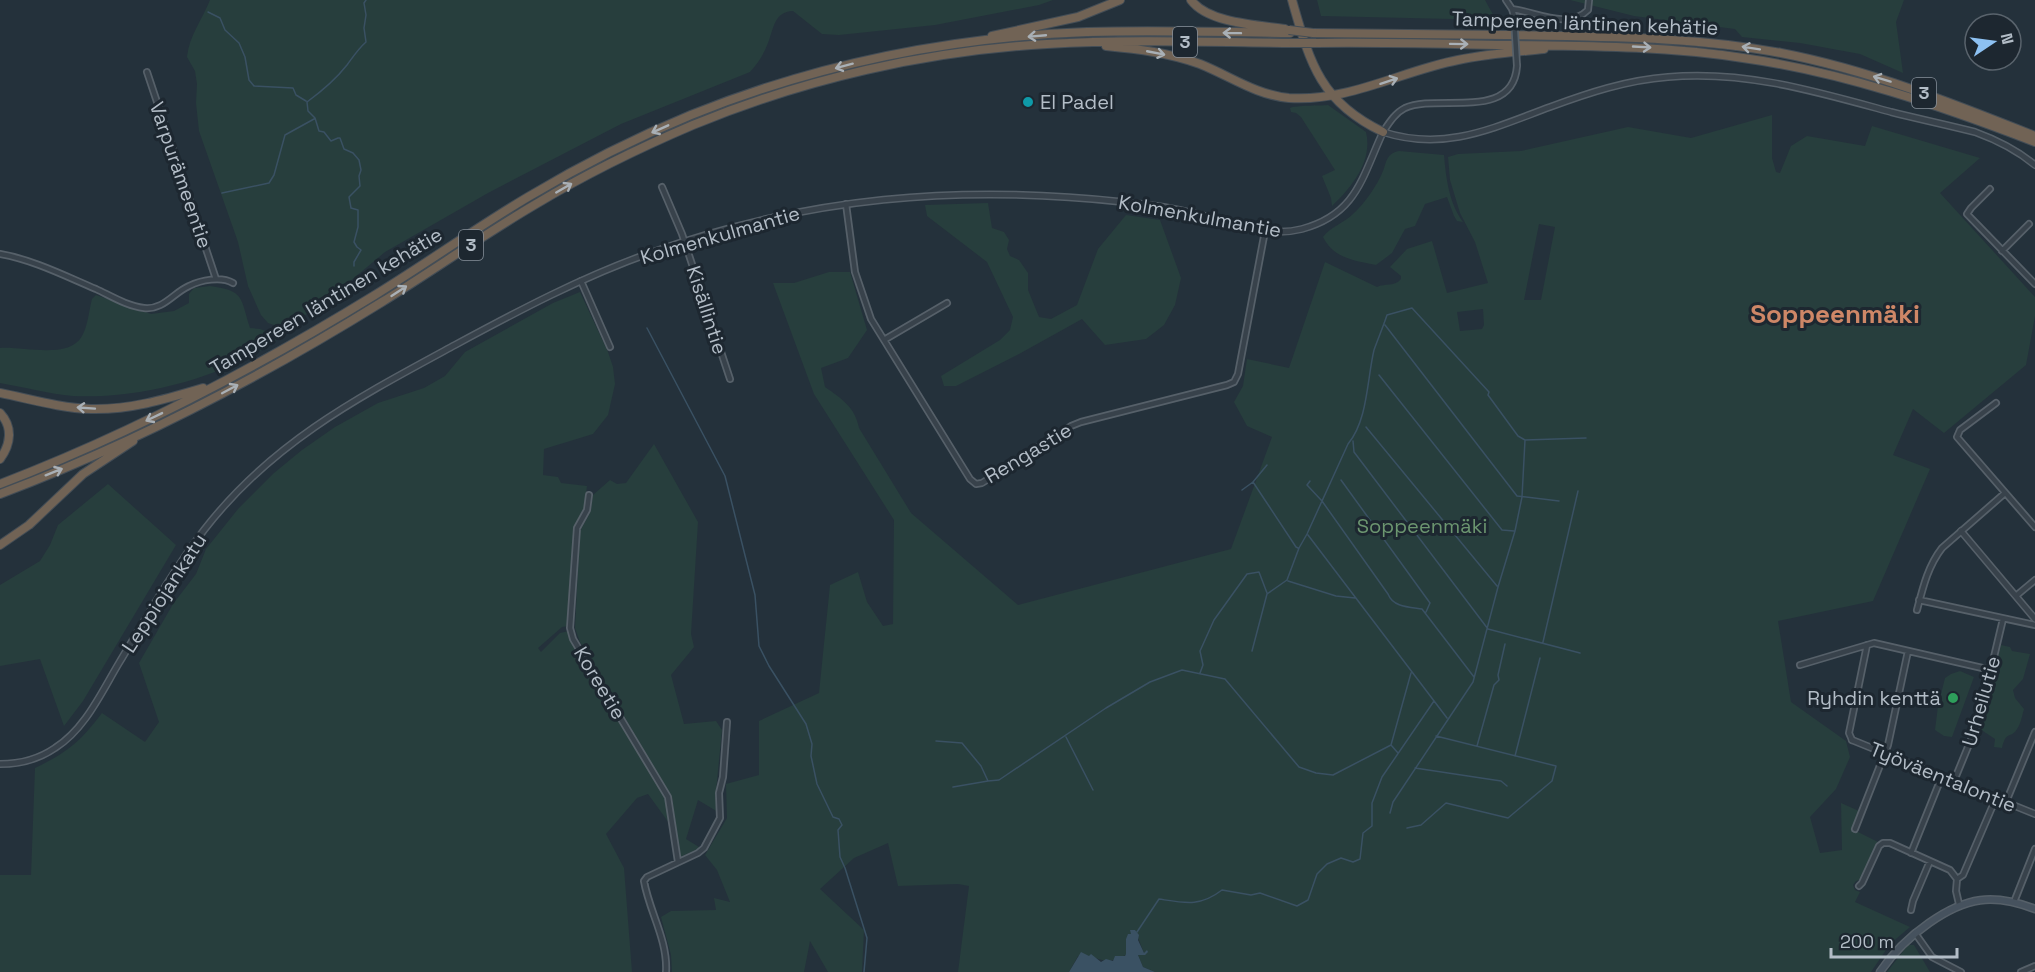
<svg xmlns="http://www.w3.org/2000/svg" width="2035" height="972" viewBox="0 0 2035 972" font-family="'Space Grotesk',sans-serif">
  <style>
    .green { fill: #273e3d; fill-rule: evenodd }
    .water { fill: #3a5163 }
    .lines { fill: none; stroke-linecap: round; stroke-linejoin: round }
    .stream { stroke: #3a5163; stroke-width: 1.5 }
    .minor-casing { stroke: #566069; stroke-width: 8 }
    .tertiary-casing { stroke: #566069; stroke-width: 8 }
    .secondary-casing { stroke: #566069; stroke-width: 9 }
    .motorway-casing { stroke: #434d56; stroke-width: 10 }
    .minor { stroke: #38424b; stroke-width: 4.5 }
    .tertiary { stroke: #38424b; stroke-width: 5 }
    .secondary { stroke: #46525e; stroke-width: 6 }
    .motorway { stroke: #716355; stroke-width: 8 }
    .minor-bridge-casing { stroke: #566069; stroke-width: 8; stroke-linecap: butt }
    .motorway-bridge-casing { stroke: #434d56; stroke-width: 10; stroke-linecap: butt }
    .minor-bridge { stroke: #38424b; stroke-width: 4.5 }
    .motorway-bridge { stroke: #716355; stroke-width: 8 }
    .oneway { stroke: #a9b0b6 }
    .culture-dot { fill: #0f9aa8; stroke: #1d2730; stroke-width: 2 }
    .leisure-dot { fill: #2e9e5b; stroke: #1d2730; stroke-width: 2 }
    .labels { text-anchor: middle; stroke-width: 6; stroke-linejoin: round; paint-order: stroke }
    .shield { fill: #1d2730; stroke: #86909a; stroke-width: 1.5 }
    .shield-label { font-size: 18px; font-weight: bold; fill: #b3bdc7 }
    .street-label { font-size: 20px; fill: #b3bdc7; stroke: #1d2730 }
    .poi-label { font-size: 20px; fill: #b3bdc7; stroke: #1d2730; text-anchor: start }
    .park-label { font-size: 20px; fill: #6c9670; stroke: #1d2730 }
    .district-label { font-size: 26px; font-weight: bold; fill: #ce8767; stroke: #1d2730 }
  </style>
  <rect width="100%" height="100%" fill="#24313b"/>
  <path class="green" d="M210,0h843l-14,5 -104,20 -96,10 -17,-1 -29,-23c-19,1 -19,17 -25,32 -4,11 -10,20 -18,29l-129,52 -133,69 -103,59 -56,47 -40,27 -9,1 -12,-4 -7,-8 -13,-29 -10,-44 -39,-111 -3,-28 1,-19 -2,-13 -8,-14c2,-21 15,-37 23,-57z
    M1317,0h168l11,20 -175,-4z
    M1570,0h334l-8,22 7,51 -43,-19 -60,-11 -58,-6 -7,-8 -101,-13z
    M1328,105l38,27c7,29 -14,55 -34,74l-1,-8 -9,-22 13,-6 -34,-53 -5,-4 -5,-1 -1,-4c6,-3 29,-2 38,-3z
    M1772,115v43l4,14 4,1 11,-27 16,-10 58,10 7,-20 108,32 -40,35 95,104v19l-9,49 -82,68 -31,-24 -20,46 37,14 -57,132 -95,20 13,81 55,39 4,16 -14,32 -26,28 10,36 22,-3 -1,-47 18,8 -7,18 28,14 -18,36 -6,2 -3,4 2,5 5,2 -5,10 55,25 -20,17 -19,28h-716l-12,-5 -5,-12 6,-2 -9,-23h-4v4l-5,5 1,15c-23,14 -26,1 -49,2l-9,16h-111l11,-86 -11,-2 -60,2 -10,-43 -34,15 -34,31 44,41 -2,42h-34l-18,-31 -6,31h-132l-1,-17 -10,-38 10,-6 45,-1 -2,-12 16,4 -13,-32 -12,-15 22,-37 -1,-34 33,-9v-54l60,-28 11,-108 28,-13 9,30 16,24 10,-2 1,-104 -80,-126 -41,-111h21l35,-11h21l17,58 -19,28 -27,10 4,19c17,12 30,20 34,41l52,85 107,92 213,-56 41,-112 -25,-11 -13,-24 9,-16 4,-27 42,9 36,-106 52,25c8,-4 18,0 24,-8v-3l-11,-9 17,-18 25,-8 15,52 41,-10 -13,-41 -15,-29 -10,-33 -2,-23 10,-3 63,-3 107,-24 63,11zM1539,224l16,3 -14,73h-17zM1483,309l1,16 -2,4 -22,2 -3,-19z
    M1399,151l45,4c2,23 5,48 19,67l-6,-1 -3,-5 -7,-19 -22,7 -10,22 -10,3 -13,24 -16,12c-21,-4 -43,-7 -53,-28 7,-10 21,-14 30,-23 11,-10 24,-28 30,-43 4,-10 3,-17 16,-20z
    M988,203l4,25 12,4 5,8 -2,9 3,7 9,4 9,13v17l11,27 12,2 26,-14 21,-56 28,-34 34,5 21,58 -6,27 -11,20 -18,14 -41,6 -23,-26 -63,35 -63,32h-12l-3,-10 59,-36 10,-10 3,-13 -26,-55 -60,-46 -2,-11z
    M210,286c35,5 30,11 40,42l10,1 16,6v6c-55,37 -137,58 -203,55 -24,-2 -49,-9 -73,-13v-35c22,-2 69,12 82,-12 6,-10 7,-26 10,-37l4,-4 55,19 23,-3 15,-8v-9l5,-6z
    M580,292l28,60 5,15 2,17 -7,31 -15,19 -49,15 -1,26 15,2 3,6 26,3 -3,25 -10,18 -5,97 -7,1 -24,21 3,4 19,-19 9,-2 5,17 48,75 44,76 3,24 -21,-29 -11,4 -31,36 18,34 8,104h-632v-97h31l4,-107c33,-16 45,-26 67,-55l43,29 14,-20 -20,-59 34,-59 23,-30 10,-25 32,-40 36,-36 28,-23 33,-23 43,-24 46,-15 21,-12 20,-24 88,-49z
    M654,444l44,78 -7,112 3,13 -23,28 13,49 32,-3 6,9 -6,61 2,21 -20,-12 -12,39 13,8 -1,2 -18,8 -8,-60 -92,-155 -5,-14 5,-97 10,-18 3,-18 17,-15 7,4 9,-1z
    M108,484l68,61 -93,156 -19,25 -24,-67 -40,7v-81l40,-24 10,-16 8,-20z
    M2001,645l9,2 2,4 18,3 -7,25 -10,11 2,8 9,11c-2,6 -3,15 -7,20 -6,10 -11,1 -15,19l-8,-1 1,-8 -15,-10z
    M1960,671l14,6 -22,60 -8,-1 -9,-6 3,-24 7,-28 6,-4z
    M1908,945h6l16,27h-43z"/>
  <path class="water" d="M1130,930h5l4,5 -1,5 6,13 3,-3 1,2 -3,3h-7l5,12 12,5h-86l12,-20 8,4 2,-2 10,8 5,-3 7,2 2,-5h10l1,-2v-15l2,-5h3z"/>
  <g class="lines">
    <path class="stream" d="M208,12l12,6 5,12 14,13 6,14 4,23 5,6 39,2 3,7 10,6
      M222,193l47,-10 5,-8 11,-40 29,-16
      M354,266v-4l7,-12 -4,-3 -3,-5 4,-15v-17l-7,-2 -2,-11 11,-11 -1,-10 2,-6 -2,-10 -6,-7 -9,-4 -4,-11h-2l-7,3 -7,-9 -5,-1 -4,-13 -7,-7 -1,-9c15,-11 29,-23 40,-37 6,-8 11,-16 19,-23l-2,-14 2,-13 -2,-12 2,-3
      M1385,325l132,171 42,5
      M647,328l78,148 30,119 4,51 10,20 37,58 6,20 -1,12 6,28 16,33 6,2 3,6 -4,5 2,27 5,11 22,70 -3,34
      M1379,375l123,155 12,1
      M1366,427l131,159
      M1353,441l1,11 134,177 92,24
      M1341,480l89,123 -4,9
      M1310,481l-3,4 15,16 66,93c5,13 20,13 34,15l52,68
      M1253,482l43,65 2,1
      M1242,490l11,-8 14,-17
      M1308,535l139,183
      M1288,581l48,15 19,2
      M1543,642l35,-151
      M1252,651l15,-57 20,-14 12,-32 8,-14 41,-90c20,-24 19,-65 26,-94 4,-11 9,-23 13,-35l25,-7 77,84 -1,3 30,41 7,4 61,-2
      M1200,673l3,-8 -3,-14 14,-31 33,-46 12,-2 8,21
      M1066,737l27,53
      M936,741l26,2 19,23 7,15 11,-1 107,-72 44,-26 32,-12 43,9 74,88 17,6 17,2 58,-30
      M1477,746l17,-61 5,-5 -1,-5 7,-31
      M1398,753l-7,-8 20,-72
      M1515,756l25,-98
      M1415,768l86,13 6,5
      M953,787l35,-6
      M1390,813l3,-11 80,-120 25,-95 17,-56 7,-34 3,-57
      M1407,828l14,-3 25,-22 62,15 44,-37 4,-15 -120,-30
      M1137,932l22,-33c26,4 41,8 63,-9l29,5 9,-2 37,13 11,-6 9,-26 10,-10 14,-6 12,4 7,-3 3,-26 9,-7v-23l10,-26 52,-76"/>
    <defs>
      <path id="minor" d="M1506,0l6,9 2,7
        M1512,9c24,3 56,21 76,1l1,-10
        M147,72l69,207
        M1383,132c6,-9 12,-19 22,-24 33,-15 108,14 112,-42
        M662,187l20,47 48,145
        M1990,189l-19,19 -4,6 68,70
        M846,204l9,68 16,47 99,160 6,5 6,-1 89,-57 10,-4 146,-37 7,-3 4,-8 27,-143
        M2002,251l27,-27
        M0,254c34,6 65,22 96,35 15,7 31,17 48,19 20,2 29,-15 45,-22 12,-6 32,-10 44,-3
        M581,281l29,66
        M884,340l63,-37
        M1996,403l-36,27 -3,7 78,90
        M589,495l-2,15 -10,18 -7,100 3,11 95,158 10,65
        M2017,595l18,-15
        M1919,600l116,25
        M1917,610c6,-23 11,-44 25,-62l63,-55
        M1800,665l74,-22 117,27
        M1852,740l-3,-7 18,-88
        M1954,781l25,-61 24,-101
        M2006,802l29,-70
        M1855,829l33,-84 20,-94
        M1911,853l31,-77
        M1859,886l3,-3 17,-37 4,-3h7l60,27 7,9
        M2014,902l21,-53
        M1959,904l-3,-13 1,-12 6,-4 33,-77
        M1911,910l2,-9 17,-40
        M1915,933l17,24 29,15
        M666,972c2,-32 -17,-61 -22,-91l3,-4 51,-24 6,-5 16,-30 -1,-25 4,-16 4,-55
        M2021,972l14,-6"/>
      <path id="tertiary" d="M1961,531l74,88
        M1852,740l183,74
        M0,764c19,0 39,-5 55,-16 30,-19 46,-55 64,-85 27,-45 53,-91 85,-133 68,-88 155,-133 251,-185 63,-34 127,-68 195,-92 156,-56 309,-69 473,-51 25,2 50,6 74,12 33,8 70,24 105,15 55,-15 60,-52 81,-97 62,20 110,-4 167,-25 38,-14 77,-27 118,-30 77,-7 150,15 223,35 28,7 56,13 84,20 22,8 42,18 60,33"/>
      <path id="secondary" d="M1880,972c14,-21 29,-35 49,-49 37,-26 64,-30 106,-14"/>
      <path id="motorway" d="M1191,0c17,23 66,25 94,29
        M1292,0c18,63 28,102 91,132
        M1313,33c66,1 131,1 196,2 91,2 182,1 272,18 88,17 171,50 254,83
        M992,36l86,-19 42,-17
        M1316,43c65,-1 131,1 196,2 77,1 154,1 231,13 100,14 198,48 292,84
        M1106,46c32,3 64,7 94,18 30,12 56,31 89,34 60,4 112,-27 169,-38 28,-6 57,-8 86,-11
        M0,393c30,6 60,15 91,16 39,1 75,-10 112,-21
        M0,413c13,14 11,31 0,46
        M0,484c131,-50 256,-116 375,-189 52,-32 101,-67 153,-98 52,-31 107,-59 163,-82 126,-51 261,-78 396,-83 68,-2 135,0 203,1
        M0,494c133,-50 261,-117 382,-192 52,-32 101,-67 154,-98 50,-30 103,-56 157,-79 111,-46 233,-74 354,-81 82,-5 164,-2 246,-1
        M0,545l29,-20 54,-51 50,-33"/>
    </defs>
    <use href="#minor" class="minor-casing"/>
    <use href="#tertiary" class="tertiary-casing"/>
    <use href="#secondary" class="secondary-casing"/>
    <use href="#motorway" class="motorway-casing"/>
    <use href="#minor" class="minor"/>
    <use href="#tertiary" class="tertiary"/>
    <use href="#secondary" class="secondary"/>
    <use href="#motorway" class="motorway"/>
    <defs>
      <path id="minor-bridge" d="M1514,16l3,50"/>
      <path id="motorway-bridge" d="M1289,30l24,3
        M1293,43h23"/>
    </defs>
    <use href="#minor-bridge" class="minor-bridge-casing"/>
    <use href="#motorway-bridge" class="motorway-bridge-casing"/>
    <use href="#minor-bridge" class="minor-bridge"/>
    <use href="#motorway-bridge" class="motorway-bridge"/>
  </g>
  <defs><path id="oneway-shaft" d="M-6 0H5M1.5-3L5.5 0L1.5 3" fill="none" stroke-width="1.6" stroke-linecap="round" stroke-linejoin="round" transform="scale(1.5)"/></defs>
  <g class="oneway">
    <use href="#oneway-shaft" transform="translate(1232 33) rotate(-179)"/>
    <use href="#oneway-shaft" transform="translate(1037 36) rotate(175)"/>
    <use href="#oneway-shaft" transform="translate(1459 44) rotate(1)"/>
    <use href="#oneway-shaft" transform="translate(1642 47) rotate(3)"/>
    <use href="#oneway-shaft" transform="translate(1751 48) rotate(-171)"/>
    <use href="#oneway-shaft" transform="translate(1156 53) rotate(11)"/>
    <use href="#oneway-shaft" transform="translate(844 66) rotate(165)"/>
    <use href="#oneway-shaft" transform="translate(1882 79) rotate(-163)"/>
    <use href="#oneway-shaft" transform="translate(1389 81) rotate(-18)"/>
    <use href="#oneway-shaft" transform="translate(660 129) rotate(156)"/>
    <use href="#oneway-shaft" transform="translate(564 188) rotate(-30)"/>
    <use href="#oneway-shaft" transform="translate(399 291) rotate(-33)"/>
    <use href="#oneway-shaft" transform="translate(230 389) rotate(-28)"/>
    <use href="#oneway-shaft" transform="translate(86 408) rotate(-176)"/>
    <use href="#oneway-shaft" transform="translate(154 417) rotate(154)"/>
    <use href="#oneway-shaft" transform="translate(54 472) rotate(-22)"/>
  </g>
  <circle class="culture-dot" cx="1028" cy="102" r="6"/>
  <circle class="leisure-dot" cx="1953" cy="698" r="6"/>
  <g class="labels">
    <g class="shield">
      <rect x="1173" y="27" width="24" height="30" rx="4.5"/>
      <rect x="1912" y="78" width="24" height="30" rx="4.5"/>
      <rect x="459" y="230" width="24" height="30" rx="4.5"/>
    </g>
    <g class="shield-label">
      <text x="1185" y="48">3</text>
      <text x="1924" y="99">3</text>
      <text x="471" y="251">3</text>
    </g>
    <g class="street-label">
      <text transform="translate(1585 23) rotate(2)" y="7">Tampereen läntinen kehätie</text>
      <text transform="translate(181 175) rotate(71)" y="7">Varpurämeentie</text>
      <text transform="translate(1200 216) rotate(10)" y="7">Kolmenkulmantie</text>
      <text transform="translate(720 235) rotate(-16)" y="7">Kolmenkulmantie</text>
      <text transform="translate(326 301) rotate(-31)" y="7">Tampereen läntinen kehätie</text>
      <text transform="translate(707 310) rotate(72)" y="7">Kisällintie</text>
      <text transform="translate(1028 453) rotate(-31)" y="7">Rengastie</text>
      <text transform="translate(164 593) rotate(-57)" y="7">Leppiojankatu</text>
      <text transform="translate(600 683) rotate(59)" y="7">Koreetie</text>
      <text transform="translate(1981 701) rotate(-74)" y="7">Urheilutie</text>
      <text transform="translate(1943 777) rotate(22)" y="7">Työväentalontie</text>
    </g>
    <g class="poi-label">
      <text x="1040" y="109">El Padel</text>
      <text x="1941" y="705" text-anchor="end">Ryhdin kenttä</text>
    </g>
    <g class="park-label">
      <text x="1422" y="533">Soppeenmäki</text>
    </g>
    <g class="district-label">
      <text x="1835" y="323">Soppeenmäki</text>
    </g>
  </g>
  <g transform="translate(1993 42) rotate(77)"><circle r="28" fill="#1d2730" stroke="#59636c" stroke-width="1.5"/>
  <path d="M0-4.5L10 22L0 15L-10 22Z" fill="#8dc1f2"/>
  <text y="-9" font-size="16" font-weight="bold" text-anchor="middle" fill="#b3bdc7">N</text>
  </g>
  <path d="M1831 948v9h126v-9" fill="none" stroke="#b3bdc7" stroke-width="3"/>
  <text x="1840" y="948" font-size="18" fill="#b3bdc7" stroke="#1d2730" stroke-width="4.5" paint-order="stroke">200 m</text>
</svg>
